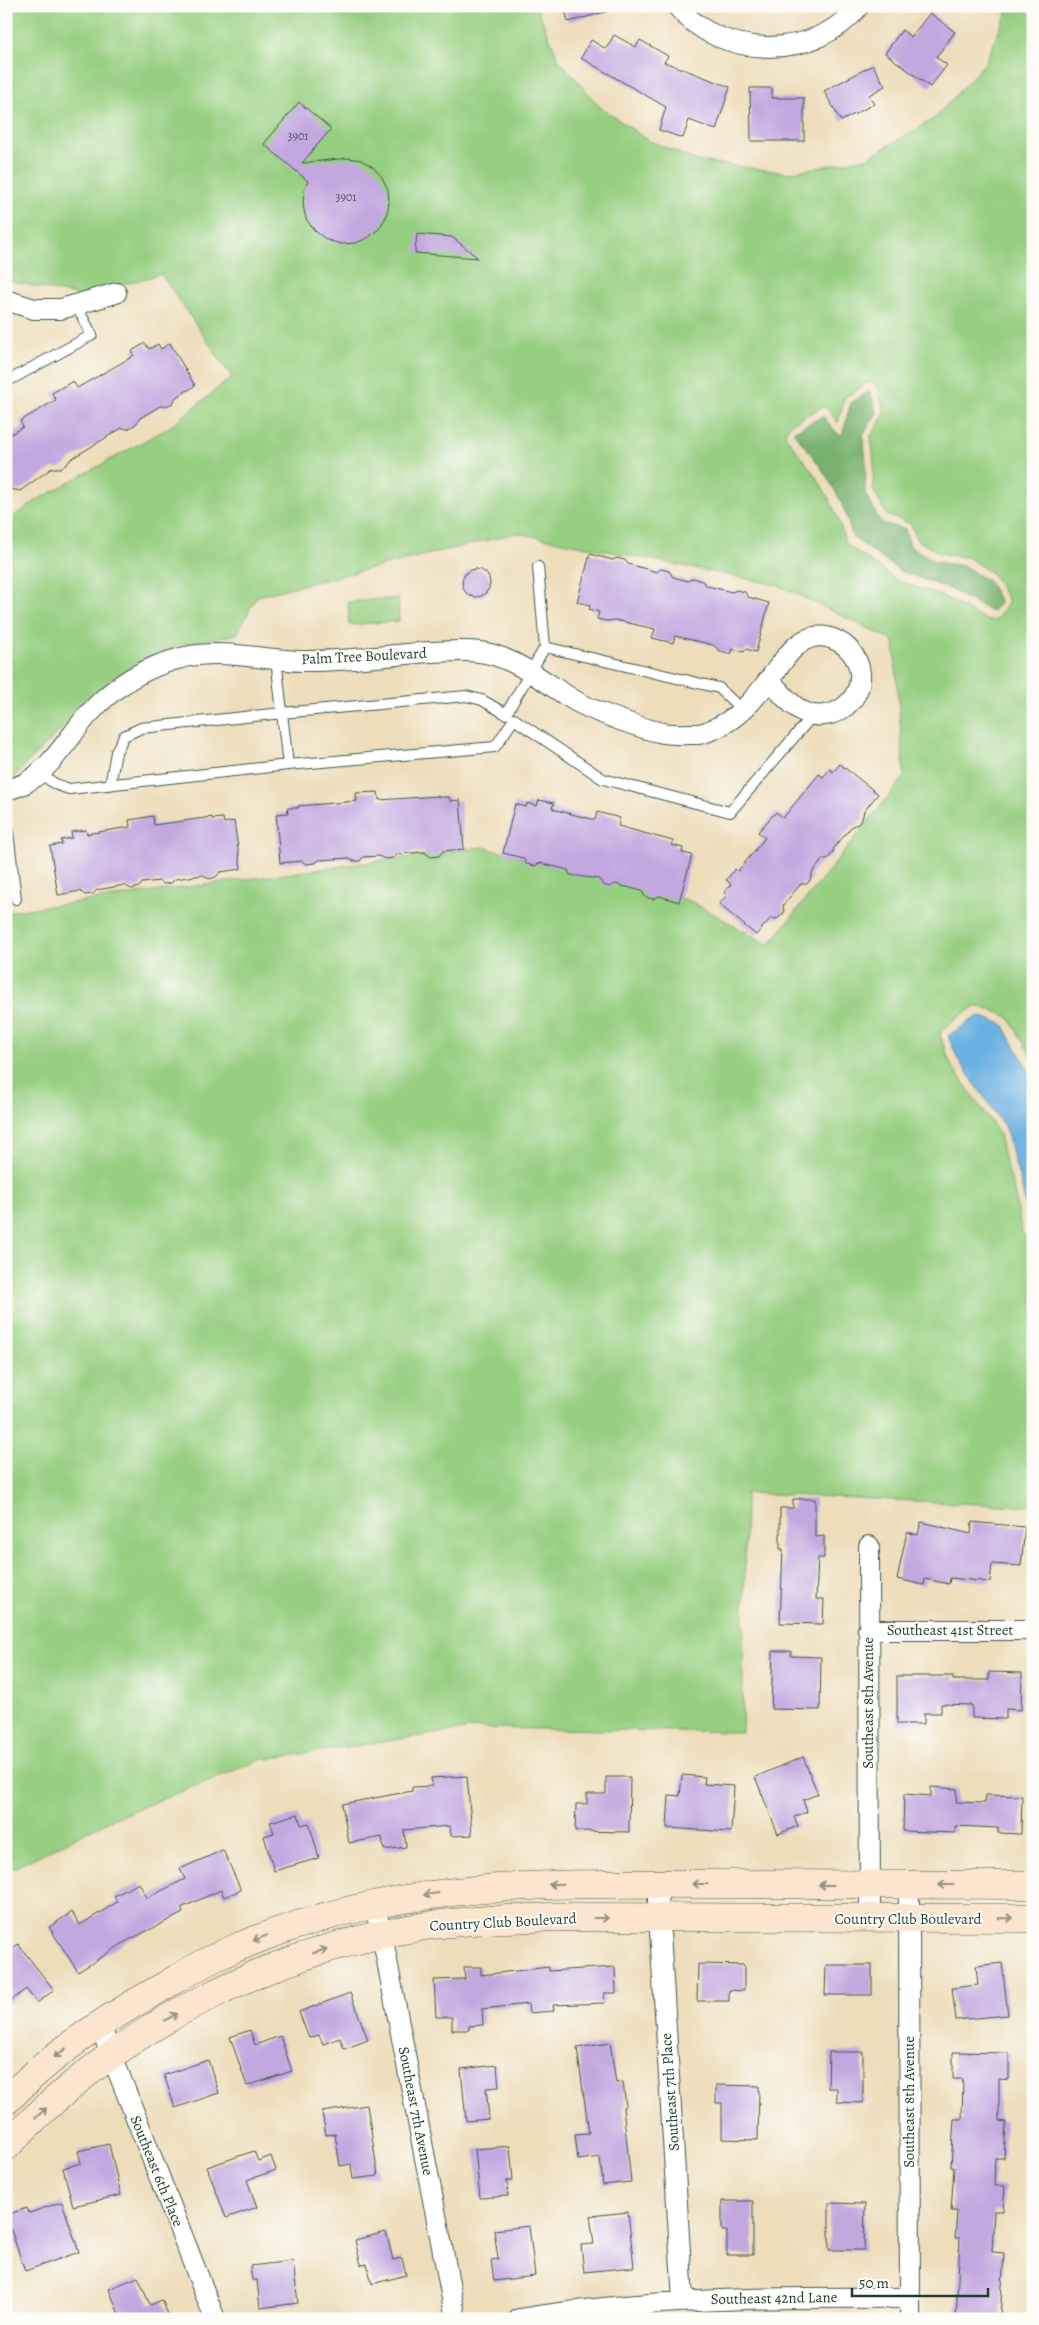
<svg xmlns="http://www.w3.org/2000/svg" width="1039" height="2325" viewBox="0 0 1039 2325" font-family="Alegreya,serif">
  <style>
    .green { fill: #97cf81; stroke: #5b865a; fill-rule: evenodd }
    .forest { fill: #79b26f; stroke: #4c7852 }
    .water { fill: #6ab1e1; stroke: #44778a }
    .building { fill: #c3a8e0 }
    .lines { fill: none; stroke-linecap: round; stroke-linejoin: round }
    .service-casing { stroke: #3e5548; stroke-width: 12 }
    .minor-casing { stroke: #3e5548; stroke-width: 22 }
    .secondary-casing { stroke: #3e5548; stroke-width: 29 }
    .service { stroke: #fff; stroke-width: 10 }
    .minor { stroke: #fff; stroke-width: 20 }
    .secondary { stroke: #fce5cf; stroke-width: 28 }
    .oneway { stroke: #8e9182 }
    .labels { text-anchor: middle; stroke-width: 4; stroke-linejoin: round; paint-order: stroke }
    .number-label { font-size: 12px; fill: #48585f }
    .street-label { font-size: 15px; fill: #1f3d34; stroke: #fdfcf7 }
  </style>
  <rect width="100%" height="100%" fill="#fdfcf7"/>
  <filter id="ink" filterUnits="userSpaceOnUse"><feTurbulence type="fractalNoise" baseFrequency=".02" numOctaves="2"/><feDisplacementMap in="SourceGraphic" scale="10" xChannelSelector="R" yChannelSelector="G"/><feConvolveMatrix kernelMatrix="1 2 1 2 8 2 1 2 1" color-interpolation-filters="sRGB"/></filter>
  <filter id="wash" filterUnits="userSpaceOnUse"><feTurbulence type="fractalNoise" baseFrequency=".0096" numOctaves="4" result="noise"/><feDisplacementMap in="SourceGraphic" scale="20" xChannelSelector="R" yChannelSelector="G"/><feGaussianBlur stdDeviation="1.12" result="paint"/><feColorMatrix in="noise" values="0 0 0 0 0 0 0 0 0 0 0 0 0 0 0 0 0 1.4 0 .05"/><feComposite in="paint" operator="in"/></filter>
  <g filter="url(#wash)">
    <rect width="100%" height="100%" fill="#edb"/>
    <path class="green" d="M6,6h530l23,54 41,47 49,34 49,20 90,12 79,-15 68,-40 50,-55 25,-57h23v1054l-24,-43c-9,-3 -21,-10 -31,-10 -8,0 -35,21 -38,28l11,30 48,68 5,25 9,28 9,47 11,12v260l-12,1 -275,-13 -4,239 -266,-4 -216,32 -150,60 -104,52v-960l476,-65 208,54 79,44 135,-168 -10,-136 -116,-56 -261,-52 -260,63 -20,38 -59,11 -67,34 -98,99 -7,1v-257l31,-22 133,-73 62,-50 -71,-103 -81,22 -74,-16zM869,382l8,3 8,28 -14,23 3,26 -1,28 14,25 24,9 6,16 23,13 29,5 24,16 16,28 -13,18 -8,1 -44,-24 -48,-17 -51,-37c-8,-41 -33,-73 -58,-105l-2,-5 5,-9 32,-17 5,1 11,15 6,-25z
      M398,598l1,23 -50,4 -1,-23z"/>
    <path class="forest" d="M870,391l7,22 -14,21 3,28 -1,31 16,30 24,6 5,17 27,16 27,4 25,16 11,20 -8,10 -45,-24 -47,-17 -48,-34c-7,-40 -33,-74 -59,-105l30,-16c7,8 10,15 19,20l9,-34z"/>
    <path class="water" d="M978,1016l25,8 26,47 4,3v158l-3,-4 -9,-45 -9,-29 -6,-25 -48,-70 -10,-23z"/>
    <g id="blocks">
      <path class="building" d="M564,6h44l1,5 -41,11z
        M930,13l25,19 -19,25 11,8 -17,22 -45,-34 17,-23 9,7z
        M614,35l22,12 4,-7 28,16 -4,6 66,25 -14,43 -27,-10 -6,18 -24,-8 7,-23 -85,-49 10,-18 15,9z
        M873,65l12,21 -16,9 5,9 -33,17 -17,-30z
        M750,88h22v10h32v43h-53z
        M299,102l32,27 -29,34 46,-5 13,2 12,7 9,10 6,13 1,13 -3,14 -7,12 -10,8 -13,6 -15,1 -14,-4 -12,-9 -9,-12 -3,-14 1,-15 4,-9 -44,-37z
        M417,234l35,3 26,21 -63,-5z
        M145,343l4,6 9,-5 3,5 9,-6 25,43 -19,11 -3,6 -7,3h-6l-20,12 -4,6 -8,5 -6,-1 -51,31 -4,5 -7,4h-8l-32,23 -14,-3v-51l17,-10 -3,-6 36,-21 -4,-7 21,-12 4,7 53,-30 4,-3 -2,-4z
        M590,554l23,6 3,-2 9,2 3,4 29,8 4,-3 8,2 4,6 15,4 5,-3 9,3 5,5 25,6 5,-2 8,2 3,5 21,6 -13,49 -10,-3 -2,3 -11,-3 -2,5 -11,-3 -7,-6 -38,-9 -2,7 -21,-5 3,-9 -40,-9 -8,1 -10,-2 2,-7 -10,-3 1,-4 -13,-3z
        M462 583a14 14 0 1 1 28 0a14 14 0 1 1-28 0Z
        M840,764l38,30 -14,17 -2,8 -4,5 -6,2 -18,22 -1,4 -5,7h-5l-11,14v4l-5,7h-6l-18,21 1,8 -7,6 -6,-1 -15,17 -37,-31 8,-9 -3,-2 7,-9 -5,-4 9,-11 3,2 27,-33 -7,-6 18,-20 7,6 36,-44 4,3 7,-8 3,3z
        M378,792l1,8 59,-4v1h11l1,4 10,-1 4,49 -21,2 -4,5 -8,1 -7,-5 -26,2 -5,4 -8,1 -6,-3 -16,1 -3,4h-7l-5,-3 -29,2 -4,3 -9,1 -4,-3 -22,2 -4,-49 12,-1 -1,-5h11v-2l59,-5 -1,-8z
        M539,800l15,3 -2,5 4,2 39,10 2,-8 23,6 -2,8 55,15 -1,4 11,3 -1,5 10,2 -13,47 -20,-6 -6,3 -8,-2 -3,-6 -27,-7 -5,3 -7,-2 -4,-6 -29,-4 -2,-5 -28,-7 -5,3 -9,-2 -3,-6 -20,-5 12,-49 11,3 1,-4 10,3z
        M153,816l1,9 58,-8v2l11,-1 1,5 10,-2 7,48 -21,3 -4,5 -7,2 -6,-4 -28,4 -4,4 -7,1 -5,-3 -17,2 -3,4 -8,2 -6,-4 -28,5 -4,4 -8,1 -5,-4 -22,4 -8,-49 12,-2 -1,-4 11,-2 -1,-6 15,-2 1,4 5,-1 38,-6 -1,-7z
        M793,1499h22v38l9,-1v22h-6l-2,41h8l-1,25 -43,-1 3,-74h-3v-41h13z
        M921,1522l50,12 1,-12 53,5 -4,39 -29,-2 -2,18 -40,-4 -1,6 -24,-5 -1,6 -27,-6 10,-47 11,3z
        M773,1651h18v5l30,1 -1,53 -49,-1z
        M989,1672l33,1 -1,37 -15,-1v10l-34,-1v-13l-31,-1v9h-17v11h-27v-48h56v4h36z
        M803,1757l15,37 -15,6 4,12 -13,5 4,9 -20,8 -23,-57z
        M682,1775l23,2 -1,7 30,2 -3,46 -64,-4 2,-33 11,1z
        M467,1776l5,59 -21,1 -1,-10 -46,4 2,17 -22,3 -2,-13 -33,6 -7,-39 70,-13v-4l20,-1 -1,-8z
        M606,1777h24l-1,55 -54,-1 1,-27h11v-10h19z
        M931,1787l26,2 -1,13 29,1 1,-8 36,1 -1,38 -23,-1v-5l-43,-2v7l-52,-2 1,-37 27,2z
        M298,1814l3,11 8,-2 10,35 -45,13 -10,-35 10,-3 -4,-11z
        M223,1850l18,40 -17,7 -3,-7 -40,18 2,5 -58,29 -47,30 -29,-45 23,-15 8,13 37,-23 -3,-6 25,-13 8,15 38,-19 -5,-10z
        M18,1944l36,46 -17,13 -11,-14 -20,16v-52z
        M1002,1963l6,52 -52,5 -4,-32 26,-3 -2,-19z
        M698,1964l46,1v26l-15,-1v11h-32z
        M826,1965h46v30h-47z
        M464,1967h17v8l68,-8v4l66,-4 1,26h-12l1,10 -52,2 1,6 -25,2 -1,-9 -46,5 1,16 -14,1v4h-17v-13h-16l-2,-37 31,-1z
        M350,1993l18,47 -24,9 -4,-11 -17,6 -4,-9 -10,3 -10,-26z
        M250,2030l5,15 25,-9 12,35 -45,15 -17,-49z
        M610,2043l6,40 7,-1 3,24 -3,1 8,75 -28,3 -3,-28 -22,3 -3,-26 14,-1 -12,-85z
        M829,2052h34v51l-26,-1v-14h-9z
        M953,2052l56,1v27l-10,-1v42l7,1 -2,36h-9l-1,28h11l-2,25h-9l-2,41 12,1 -4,66h-44l4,-81h-5l2,-27h-6l3,-44h-3l3,-48h8l1,-40h-10z
        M208,2060l11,33 -44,15 -11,-33z
        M497,2065l2,22 -13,1 3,31 -23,2 -5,-52z
        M716,2085l43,1 -1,54 -36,-1v-36h-6z
        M367,2105l11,71 -25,3 -2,-15 -11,2 -5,-32 -9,1 -4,-23z
        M109,2144l12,51 -48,11 -10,-38 18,-5 -3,-12z
        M510,2146l3,34h-6l1,16 -28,2 -5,-49z
        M254,2151l4,10 13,-5 5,14 -29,10 10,27 -31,11 -19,-51z
        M722,2201h31v54h-26v-24h-5z
        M62,2202l17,50 -54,19 -19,-56 21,-7 2,5z
        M829,2203l36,1 -1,46h-35z
        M628,2212l6,55 -50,5 -3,-27 13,-1 -4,-28z
        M529,2226l6,50 -41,5 -3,-21 7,-1 -4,-29z
        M386,2232l7,28 9,-2 4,17 -34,9 -5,-20 -6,1 -6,-25z
        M293,2261l5,42 -38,5 -3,-28h-5l-2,-14z
        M138,2277l12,28 12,-5 8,19h-54l4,-2 -11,-28z"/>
    </g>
  </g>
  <g filter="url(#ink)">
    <use href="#blocks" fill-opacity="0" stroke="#3e5548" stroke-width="1"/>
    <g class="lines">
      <defs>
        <path id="service" d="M6,382l86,-47 -16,-30
          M538,567l7,80
          M288,765l-6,-52 184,-17 16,4 24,14 39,-67 174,41 23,22
          M40,773l15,11 14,5 219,-24 207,-18 19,-28 89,60 127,33 83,-97
          M110,785l6,-33 8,-16 17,-8 141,-15 -6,-55
          M6,815l10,84"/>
        <path id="minor" d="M677,6c43,54 139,55 182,0
          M6,300l28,9h27l55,-16
          M6,790c7,-2 15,-4 21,-8 23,-13 43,-46 60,-66 26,-30 59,-50 98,-59 40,-8 78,3 117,4 43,1 86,-6 128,-9 22,-1 46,-3 67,4 30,10 55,32 82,47 20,10 63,26 84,30 11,2 24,1 34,1 7,0 14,-4 21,-7 25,-12 43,-36 59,-58 7,-9 13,-19 22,-25 24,-19 59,1 61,30 2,30 -32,51 -58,37 -13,-7 -23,-21 -33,-31
          M869,1546l1,373
          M868,1630h165
          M657,1884l26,416
          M909,1884l1,435
          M374,1904l8,31 74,384
          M99,2023l116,296
          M519,2319c130,-21 259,-22 390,-21"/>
        <path id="secondary" d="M6,2101c45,-46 93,-78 148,-109 21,-12 41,-25 62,-35 164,-78 330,-74 507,-73 103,1 206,1 310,1
          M6,2147c110,-117 261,-196 420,-221 41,-6 83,-7 125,-9l482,1"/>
      </defs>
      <use href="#service" class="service-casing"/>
      <use href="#minor" class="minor-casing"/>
      <use href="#secondary" class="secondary-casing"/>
      <use href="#service" class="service"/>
      <use href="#minor" class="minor"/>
      <use href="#secondary" class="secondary"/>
    </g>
    <defs><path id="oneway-shaft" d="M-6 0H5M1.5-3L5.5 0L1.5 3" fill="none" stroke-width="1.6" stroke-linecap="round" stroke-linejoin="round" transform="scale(1.25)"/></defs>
    <g class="oneway">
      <use href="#oneway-shaft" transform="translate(556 1884) rotate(178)"/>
      <use href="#oneway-shaft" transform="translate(700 1884) rotate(-180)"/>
      <use href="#oneway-shaft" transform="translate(826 1885) rotate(-180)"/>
      <use href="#oneway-shaft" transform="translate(946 1885) rotate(-180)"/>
      <use href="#oneway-shaft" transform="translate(431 1894) rotate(172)"/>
      <use href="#oneway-shaft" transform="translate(601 1918)"/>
      <use href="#oneway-shaft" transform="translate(1006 1918) rotate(-1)"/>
      <use href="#oneway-shaft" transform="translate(260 1938) rotate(159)"/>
      <use href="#oneway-shaft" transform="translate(320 1951) rotate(-17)"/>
      <use href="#oneway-shaft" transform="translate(171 2017) rotate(-29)"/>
      <use href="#oneway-shaft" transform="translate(60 2053) rotate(142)"/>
      <use href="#oneway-shaft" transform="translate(41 2113) rotate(-42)"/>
    </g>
  </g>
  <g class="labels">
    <g class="number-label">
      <text x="298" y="140">3901</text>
      <text x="346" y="201">3901</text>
    </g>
    <g class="street-label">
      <text transform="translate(364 656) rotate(-3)" y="5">Palm Tree Boulevard</text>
      <text x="950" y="1635">Southeast 41st Street</text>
      <text transform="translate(868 1703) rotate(-90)" y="5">Southeast 8th Avenue</text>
      <text x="908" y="1924">Country Club Boulevard</text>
      <text transform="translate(503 1922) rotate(-3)" y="5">Country Club Boulevard</text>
      <text transform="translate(670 2092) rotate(-94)" y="5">Southeast 7th Place</text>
      <text transform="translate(909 2102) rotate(-90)" y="5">Southeast 8th Avenue</text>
      <text transform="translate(416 2111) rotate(79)" y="5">Southeast 7th Avenue</text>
      <text transform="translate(157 2171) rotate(68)" y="5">Southeast 6th Place</text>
      <text transform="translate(774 2298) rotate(-1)" y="5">Southeast 42nd Lane</text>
    </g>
  </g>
  <rect width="1039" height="2325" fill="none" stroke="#fdfcf7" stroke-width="25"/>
  <path d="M852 2288v8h136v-8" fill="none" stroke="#1f3d34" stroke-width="2.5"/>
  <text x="859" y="2288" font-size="15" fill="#1f3d34" stroke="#fdfcf7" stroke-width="4" paint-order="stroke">50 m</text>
</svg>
